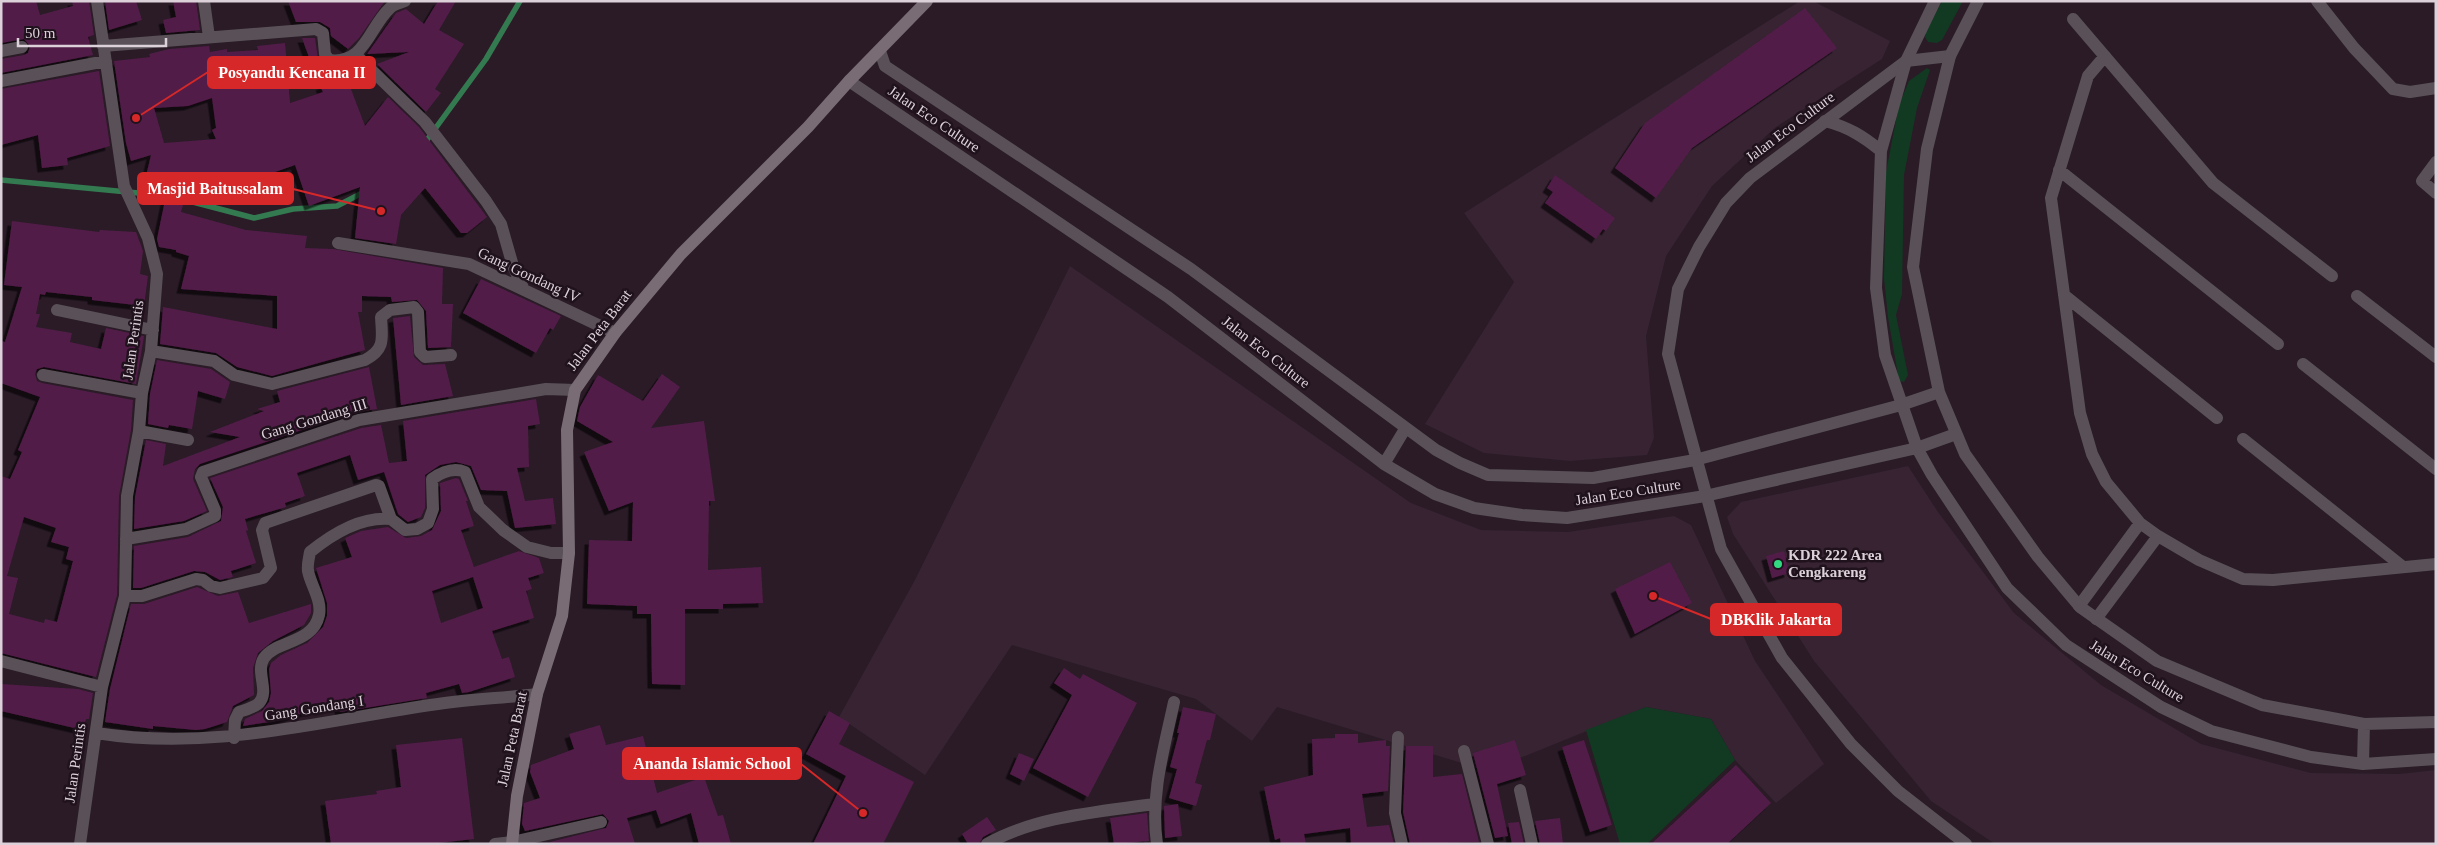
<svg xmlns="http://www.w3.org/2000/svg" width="2437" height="845" viewBox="0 0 2437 845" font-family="Georgia,serif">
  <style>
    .built { fill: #372332 }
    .green { fill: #123a22 }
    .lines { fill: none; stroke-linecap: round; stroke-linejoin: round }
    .stream { stroke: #347a50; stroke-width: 5.5 }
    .building { fill: #511c47; fill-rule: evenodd; filter: url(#shadow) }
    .minor { stroke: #595157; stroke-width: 12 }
    .tertiary { stroke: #595157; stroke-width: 12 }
    .secondary { stroke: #796c75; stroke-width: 12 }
    .poi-dot { fill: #33d882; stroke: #20121d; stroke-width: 2 }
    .labels { text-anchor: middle; stroke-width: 5; stroke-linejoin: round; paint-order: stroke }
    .street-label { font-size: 15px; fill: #dcd1d9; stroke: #20121d }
    .poi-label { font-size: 15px; font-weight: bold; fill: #dcd1d9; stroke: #20121d; text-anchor: start }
    .leader { fill: none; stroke: #d62828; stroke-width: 2 }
    .callout-dot { fill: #d62828; stroke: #20121d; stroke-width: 2 }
    .callout { fill: #d62828; stroke: #d62828; stroke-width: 2 }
    .callout-label { font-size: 16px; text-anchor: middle; font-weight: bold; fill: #fff }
  </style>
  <defs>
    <filter id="shadow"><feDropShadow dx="-4.5" dy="4.5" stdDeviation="0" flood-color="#0009"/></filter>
  </defs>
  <rect width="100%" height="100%" fill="#2a1b27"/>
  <path class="built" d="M1800,1h13l77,40 -8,18 -106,68 -64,59 -46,70 -20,80 8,102 -7,17 -77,6 -86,-8 -59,-29 89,-142 -50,-69z
    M1070,266l341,237 70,27 87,2 106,-16 17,9 64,136 69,103 -48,39 -41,-43 -24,-41 -65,-12 -158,64 -211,-64 -25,34 -56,-42 -184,-54 -87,130 -86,-58 76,-137z
    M1908,466l30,46 76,101 87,72 100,59 110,29 88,1 37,-4v74h-441l-64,-43 -117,-140 -81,-127 -6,-17 14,-15z"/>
  <path class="green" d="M1942,1h21l-21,39 -5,3 -9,-1 -3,-5 1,-6z
    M1927,68l3,2 -13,38 -13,67 -2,119 -6,21 12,60 -4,7 -5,-1 -11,-64 -4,-39 2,-106 13,-67 10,-24z
    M1646,707l65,12 24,41 -88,84h-27l-34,-114z"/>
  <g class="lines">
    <path class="stream" d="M424,144l62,-85 34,-58
      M1,180l169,16 84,22 39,-9 44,-3 29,-15"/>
  </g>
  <path class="building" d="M1,1h35l4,14 33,-9 -1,-5h17l5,34 -6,2 5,18 -92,18v-14l23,-4 4,-2 2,-7 -6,-7 -23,4z
    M105,1h31l6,19 -33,10z
    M173,1h23l4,29 -34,3 -3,-13 13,-3z
    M288,1h97l-26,37 -11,11 -17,-13 -1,-8 -10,-6h-24z
    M438,1h18l-17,29 25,14 -29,45 6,4 -15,19 -49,-48 32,-12 -42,2 29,-41 10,-4 18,15z
    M1805,8l32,40 -145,100 -36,50 -41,-30 30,-45z
    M302,38h13l3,21 -8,1z
    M285,43l5,60 33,-11 -3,-6 26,-10 19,50 23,-29 31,30 68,90 -20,16h-6l-36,-45 -24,27 -5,29 -41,-6 5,-51 -51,19 -14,-41 -40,14 2,5 -24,9 -3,-10 -42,4 -7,25 65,18 61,6 -2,12 28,1 110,19 -1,36h11l-2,43 -23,1 -2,-37 -9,-11 -25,2 -1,-5 -29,-1v16h-4l7,38 -93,26 -35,-9 -21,-14 -56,-9 3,-37 114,22v-33l-96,-7 8,-33 -13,-4v-2l-17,-3 -2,-8 12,-58 -23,-5 5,-21 -20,6 -5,-18 -12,-82 36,-4 -1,-3 20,-5 40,-3 1,6 17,-3v3l31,-2 -1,-4zM212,98l4,30 -4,2 4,9 -52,4 -10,-35 34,-2z
    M99,71l11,75 -43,12 1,7 -26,3 -4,-33 -37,10v-56z
    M1555,175l60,43 -9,13 -3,-2 -7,10 -51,-36 8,-11 -6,-4z
    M12,221l87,11 1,-2 36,2 7,19 -3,23 8,2 -4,30 -52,-6v-3l-46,-5 -1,3 -5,-1 -4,20h4l-4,13 36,6 -2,9 31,7 5,-21 38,8 -8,48 -92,-17 -7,2 -2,5 2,7 5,2 91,17 -2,30 -12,66 -2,99 -21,82 -95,-24v-177l9,3 12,-27 -4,-2 22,-53 -39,-14v-42l4,1 17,-55 -18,-2zM24,517l32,11 -5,14 18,5 -3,12 7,2 -16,61 -12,-3 -1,4 -35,-9 9,-36 -11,-2z
    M481,279l80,37 -8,14 -3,-2 -14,25 -73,-40z
    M410,316l4,41 9,8 22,-1 8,32 -52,9 -8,-87z
    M157,360l54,9 19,13 -5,17 -27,-8 -6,38 -23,-4 -1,3 -20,-4 2,-30z
    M369,367l8,42 -21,3 -156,52 -5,5 -2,10 14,32 -23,10 -50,8 1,-32 11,-57 20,4 -3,22 77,-29 -30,-5 54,-21 -7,-2 23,-7 -3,-11z
    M662,374l18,13 -29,41 53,-7 11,80h-6l-1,69 53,-3 2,36 -40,1v5h-38v76l-33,-1 -1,-70h-14v-8l-50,-2 2,-64 43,1 1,-39 -24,9 -25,-59 29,-10 -36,-21 3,-14 18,-32 45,26z
    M536,399l4,25 -12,2 1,41 -12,1 8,33 28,-3 3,26 -41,4 -8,-37 -26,-1 -10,-24 -15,-4 -16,3 -15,10v33l-4,9 -13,5 -10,-8 -14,-42 -26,8 -8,-25 -53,18 8,23 -20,7 1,4 -41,12 3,11 -2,1 10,32 -25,8 2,6 -13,3 -15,-8 -11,-1 -53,17h-8l1,-42 54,-9 33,-16 2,-14 -13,-29 151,-50 20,-3 8,38 18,-2 -4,-40z
    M456,478l3,1 9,22h-2l8,25 -13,4 13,37 45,-16 20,7 5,15 -16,5 4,11 -6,2 8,27 -42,13 10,28 7,-2 6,20 -46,15 -7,1 -3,-9 -33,9 1,5 -87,14 -2,-9 -62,18 -33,5 2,-7 17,-8 7,-9 2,-9 -2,-24 2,-6 10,-8 26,-12 16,-16 4,-11v-13l-11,-35 36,-11 -7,-19 16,-7 27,-4 18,11 15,-2 11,-6 9,-19 -1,-28zM473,577l10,31 -42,15 -9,-32z
    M1784,551l5,22 -17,5 -6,-22z
    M1670,562l22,41 -57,31 -20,-45z
    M197,587l21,9 20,-4 11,31 62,-19v9l-7,12 -31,16 -15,12 -5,15 1,27 -21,11 -6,16 -22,7 -9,1 -43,-4v3l-48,-7 5,-33 21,-85h13z
    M1064,668l16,11 3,-5 54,29 -49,94 -55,-29 39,-73 -18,-12z
    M1,684l77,5 15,4 -4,26h-3l-3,11 -82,-19z
    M1183,707l33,7 -6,26h-3l-12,43 7,2 -6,21 -27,-8 8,-29 -7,-2 9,-34h-2z
    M829,711l21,12 -11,21 75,38 -31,62h-70l33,-68 -40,-22z
    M600,725l6,20 37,-9 14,57 47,-16 14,39 5,-1 8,29h-32l-8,-31 -30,11 -5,-14 -29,8 8,26h-84l-1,-2 56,-14 3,-7 -6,-7 -78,17 -3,-7 2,-21 16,-5 -10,-26 1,-7 43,-16 -5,-15z
    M1335,734h23v9l28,-3v6h4l-2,45 -26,3 5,33 22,-2 5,19h-43l-1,-16 -46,6 2,10h-25l-1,-6 -5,2 -11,-53 49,-12 -1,-36 23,-1z
    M462,738l12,101 -45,5h-98l-6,-43 52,-7 -1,-3 25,-4 -5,-42z
    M1515,740l11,35 -29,9 11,52 -13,2 -22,-85z
    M1584,740l28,85 -22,7 -28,-85z
    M1406,746h27v31l29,-3 17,68 -69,2 -7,-32z
    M1019,753l15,6 -10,22 -14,-7z
    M1736,765l35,38 -44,41h-76z
    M1178,804l4,32 -17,2 -1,-32z
    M1147,813l2,28 -35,3 -4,-26z
    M987,817l9,13 -13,7 -4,7h-11l-6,-10z
    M1560,818l3,26h-23l-5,-23z
    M1519,822l5,22h-12l-4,-21z"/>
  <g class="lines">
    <path class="minor" d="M204,1l5,36
      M2317,1l37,47 39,41 17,3 26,-4
      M2073,19l140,164 119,93
      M103,46l213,-17 7,4 2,21 4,6c36,5 40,-33 61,-52 4,-4 10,-5 15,-7
      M1,51l21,-4
      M356,55l69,67 61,79 15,23 12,42 11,24
      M1950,56l-44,5 -156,117 -24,25 -27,44 -21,42 -10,65 53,195 61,109 69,86 47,47 68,53
      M2105,56l-17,20 -37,122 29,215 12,41 14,28 34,41 18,13 41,24 44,19 30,1 163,-16
      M1,81l105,-20
      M2436,162l-14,19 14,12
      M2059,170l219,174
      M338,243l131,21 146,69
      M2064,295l153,123
      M2357,296l79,61
      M57,310l96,20
      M151,351l63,10 20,14 38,9 93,-24c21,-11 17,-22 16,-43l9,-7 24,-3 4,5 2,40 5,5 26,-2
      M2303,364l133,105
      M43,375l99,18
      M139,431l49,9
      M2243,439l160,128
      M126,539l60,-10 29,-13v-6l-14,-33 2,-5 156,-52 187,-31 29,1
      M125,596h17l54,-17 7,1 8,6 9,2 43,-10 8,-10 -9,-38 3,-7 111,-38 3,1 12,33 14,11 12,-1 11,-6 5,-14 -1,-30c10,-7 21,-12 33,-7l14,35 24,23 24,17 24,6h18
      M2079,606l61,-83
      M2096,619l62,-83
      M1,661l101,26
      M96,733c119,19 226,-13 342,-29 33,-5 66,-6 99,-10
      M1398,737l-3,76 7,31
      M234,738l1,-18 4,-8c6,-2 16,-5 20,-9 11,-12 -4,-31 5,-45 12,-18 49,-14 55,-43 3,-15 -8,-29 -11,-44 -1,-6 1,-13 2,-19 22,-18 51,-36 81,-33
      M1464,751l24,93
      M1520,790l12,54
      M80,844l22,-157 23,-91 2,-100 12,-65 3,-38 9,-42 6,-77 -9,-36 -24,-52 -27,-185
      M495,844l17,-2 89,-20
      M987,844c49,-28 112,-32 167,-40
      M1157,844c-7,-49 7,-95 17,-142"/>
    <path class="tertiary" d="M1935,1l-29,60 -25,90 -5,137 9,67 32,93 15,27 75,113 59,57 95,62 50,24 100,26 52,7 73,-5
      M1978,1l-28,55 -23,93 -14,118 26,125 26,62 73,103 42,50 77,54 105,44 102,19 72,-2
      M880,51l5,15 306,203 245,181 24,13 28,12 105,3 102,-18 206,-55 38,-13
      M849,81l319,216 216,167 51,30 39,14 48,7 45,3 138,-22 212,-48 39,-14
      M1825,121c23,6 38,15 56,30
      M1384,464l21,-35
      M2363,764l1,-40"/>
    <path class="secondary" d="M512,844l5,-48 20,-102 25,-78 7,-63 -2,-123 8,-40 40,-57 66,-79 127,-127 41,-46 78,-80"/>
  </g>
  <circle class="poi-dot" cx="1778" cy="564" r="5"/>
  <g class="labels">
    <g class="street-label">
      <text transform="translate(934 119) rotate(34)" y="5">Jalan Eco Culture</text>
      <text transform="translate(1790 127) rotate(-37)" y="5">Jalan Eco Culture</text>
      <text transform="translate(529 275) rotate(25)" y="5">Gang Gondang IV</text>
      <text transform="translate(599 330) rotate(-53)" y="5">Jalan Peta Barat</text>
      <text transform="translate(133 340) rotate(-82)" y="5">Jalan Perintis</text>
      <text transform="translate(1266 352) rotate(38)" y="5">Jalan Eco Culture</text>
      <text transform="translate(314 419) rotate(-17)" y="5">Gang Gondang III</text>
      <text transform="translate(1628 492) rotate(-9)" y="5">Jalan Eco Culture</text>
      <text transform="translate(2137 671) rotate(31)" y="5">Jalan Eco Culture</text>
      <text transform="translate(314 708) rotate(-9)" y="5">Gang Gondang I</text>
      <text transform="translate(512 739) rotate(-78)" y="5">Jalan Peta Barat</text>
      <text transform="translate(75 763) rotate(-82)" y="5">Jalan Perintis</text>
    </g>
    <g class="poi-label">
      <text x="1788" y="560">KDR 222 Area<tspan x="1788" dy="17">Cengkareng</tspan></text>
    </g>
  </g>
  <path class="leader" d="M136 118L208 72M381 211L293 189M1653 596L1711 619M863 813L801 764"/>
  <g class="callout-dot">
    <circle cx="136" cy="118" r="5"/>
    <circle cx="381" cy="211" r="5"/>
    <circle cx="1653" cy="596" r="5"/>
    <circle cx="863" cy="813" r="5"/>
  </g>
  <g class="callout">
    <rect x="208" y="57" width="167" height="31" rx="5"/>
    <rect x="138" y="173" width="155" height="31" rx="5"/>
    <rect x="1711" y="604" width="130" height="31" rx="5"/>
    <rect x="623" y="748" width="178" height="31" rx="5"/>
  </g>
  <g class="callout-label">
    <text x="292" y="78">Posyandu Kencana II</text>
    <text x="215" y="194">Masjid Baitussalam</text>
    <text x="1776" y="625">DBKlik Jakarta</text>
    <text x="712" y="769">Ananda Islamic School</text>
  </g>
  <rect width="2437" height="845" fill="none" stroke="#dcd1d9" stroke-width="5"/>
  <path d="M18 38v8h148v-8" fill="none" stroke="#dcd1d9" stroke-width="2.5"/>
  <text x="25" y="38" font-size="15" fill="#dcd1d9" stroke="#20121d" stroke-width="4" paint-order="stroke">50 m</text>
</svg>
